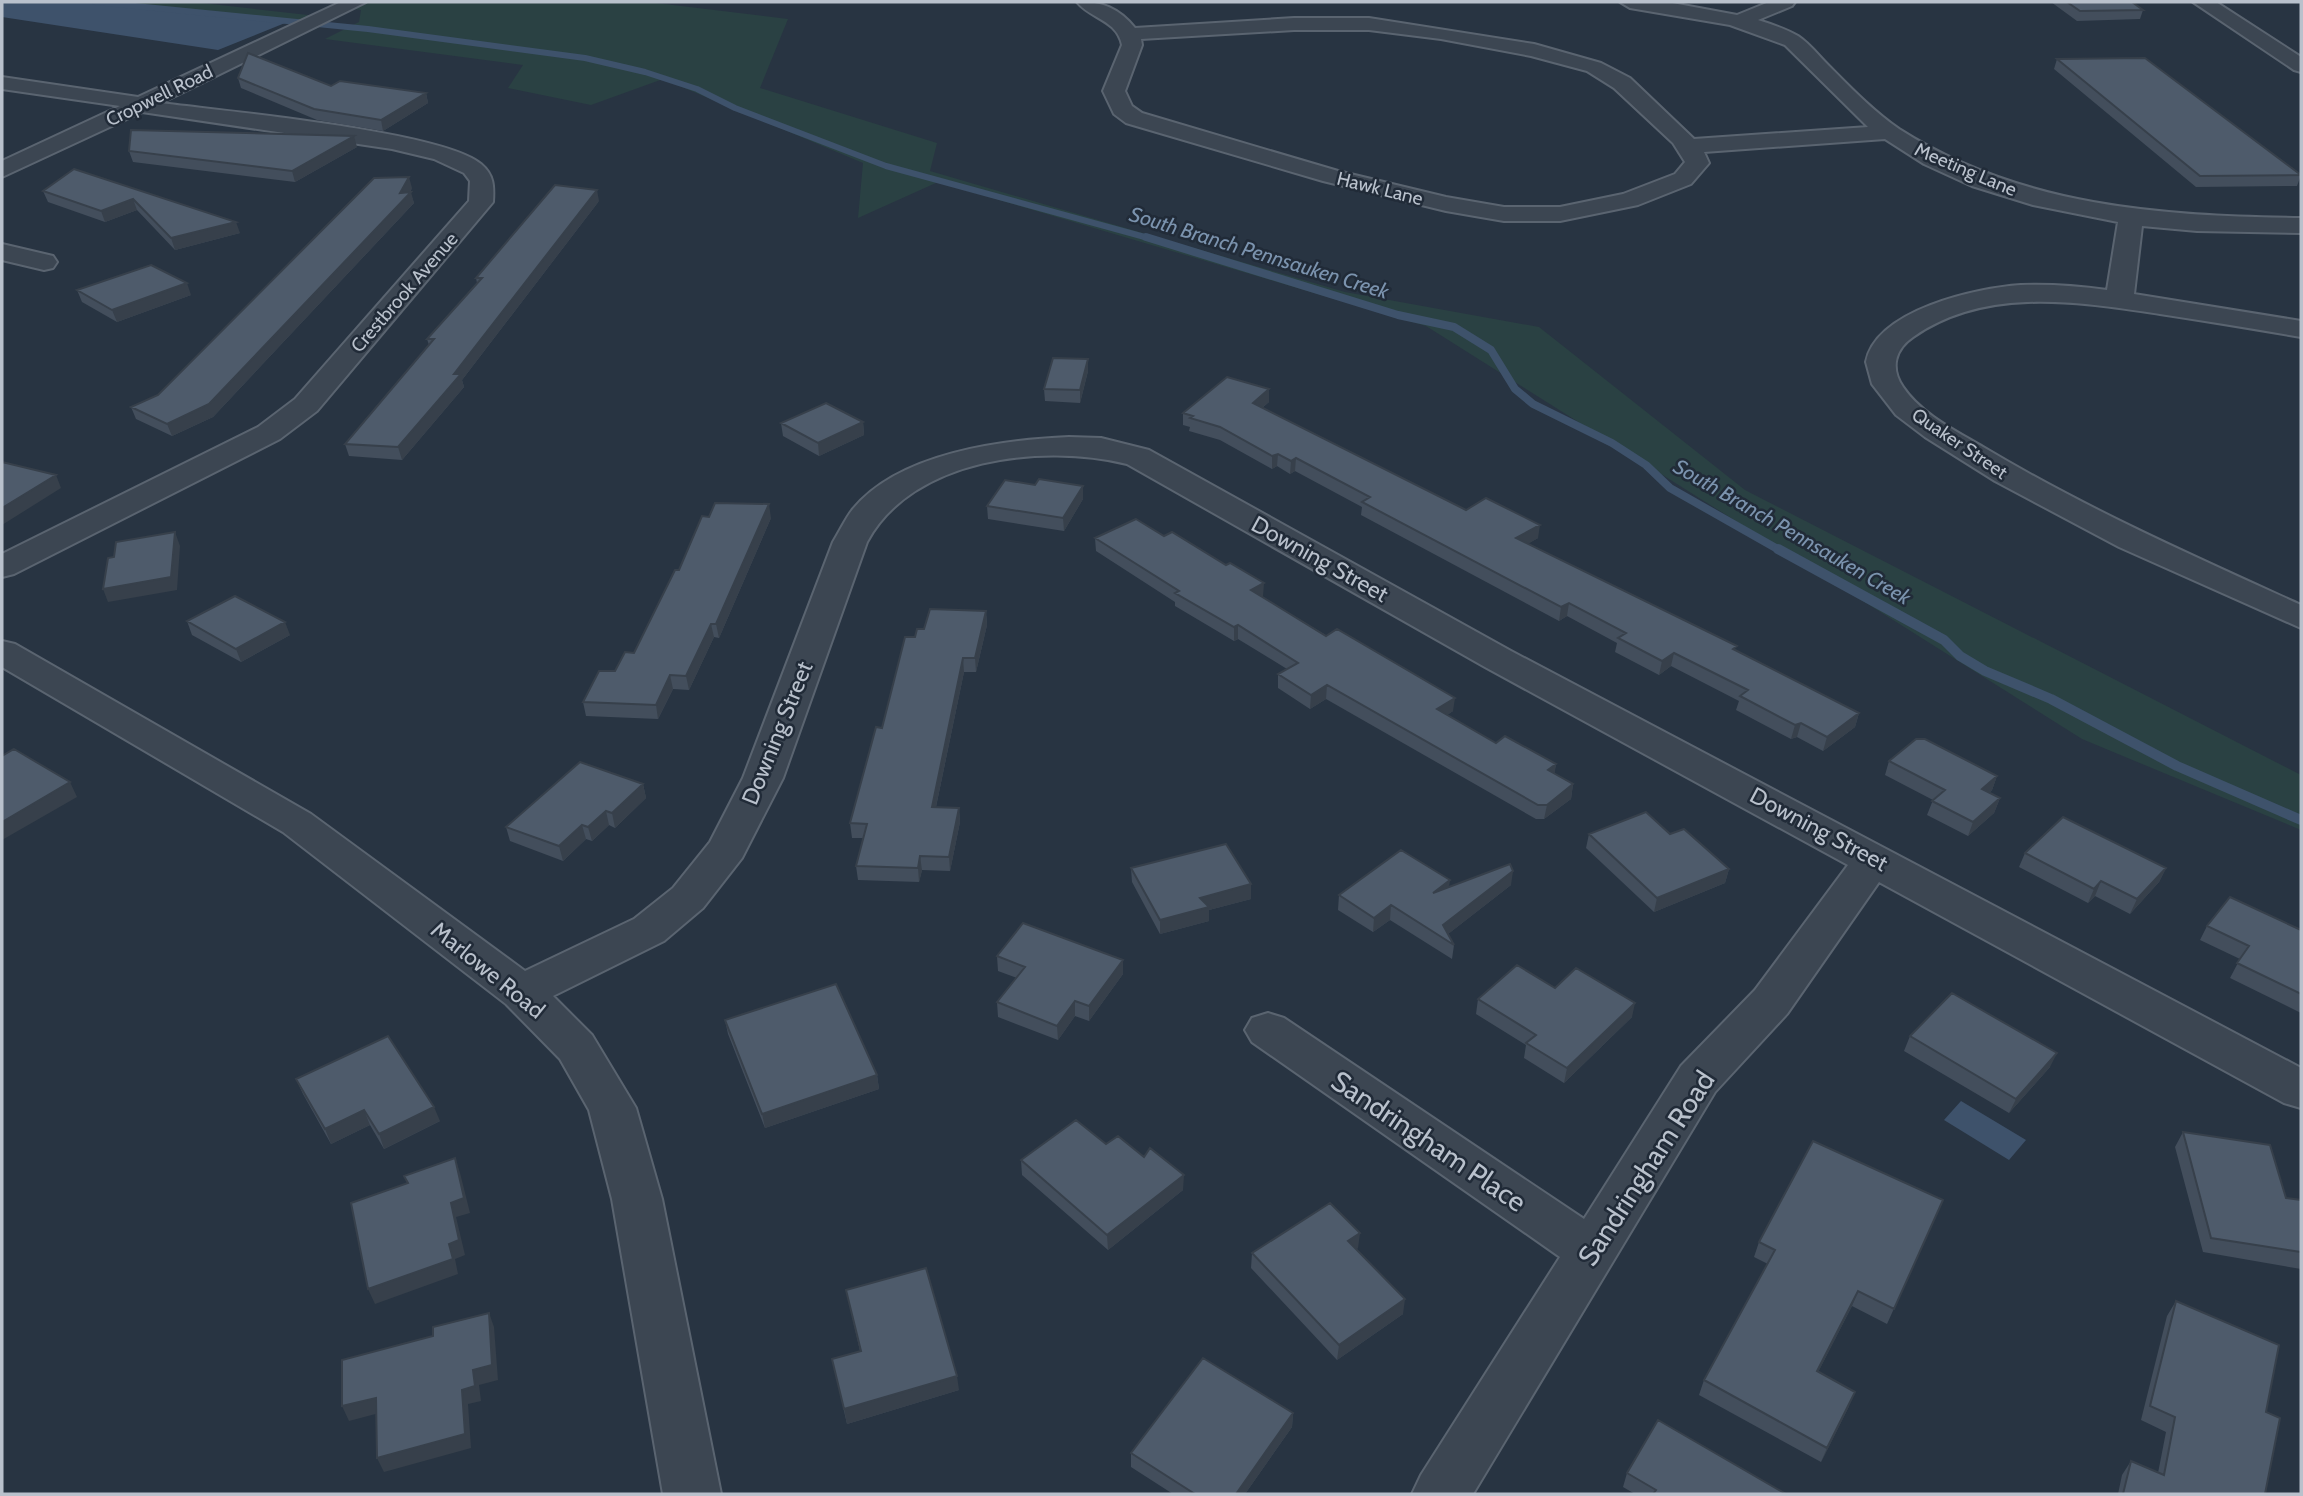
<svg xmlns="http://www.w3.org/2000/svg" width="2303" height="1496" viewBox="0 0 2303 1496" font-family="Cabin,sans-serif">
  <style>
    .green { fill: #2a4143 }
    .water { fill: #3e526b }
    .lines { fill: none; stroke-linecap: round; stroke-linejoin: round }
    .stream-far2 { stroke: #3e526b; stroke-width: 6 }
    .stream-far1 { stroke: #3e526b; stroke-width: 8 }
    .stream { stroke: #3e526b; stroke-width: 10 }
    .minor-casing { stroke: #5a6470; stroke-width: 4 }
    .minor { fill: #3c4652; fill-rule: evenodd }
    .wall { fill: #434e5c }
    .shaded-wall { fill: #37404b }
    .building { fill: #4e5b6b; stroke: #37404b; stroke-width: 2 }
    .labels { text-anchor: middle; stroke-width: 5; stroke-linejoin: round; paint-order: stroke }
    .far-street-label { font-size: 19px; fill: #b9c1cc; stroke: #212b38 }
    .far-water-label { font-size: 21px; font-style: italic; fill: #7b93ae; stroke: #212b38 }
    .street-label { font-size: 23px; fill: #b9c1cc; stroke: #212b38 }
    .near-street-label { font-size: 28px; fill: #b9c1cc; stroke: #212b38 }
  </style>
  <rect width="100%" height="100%" fill="#283442"/>
  <path class="green" d="M95,2h98l115,13 3,8z
    M357,2h291l140,17 -28,69 177,55 -7,28 415,121 194,35 206,163 556,285v55l-219,-91 -656,-413 -488,-144 -80,36 5,-55 -200,-84 -72,26 -83,-17 15,-23 -198,-26 34,-17 2,-12 -20,-3z"/>
  <path class="water" d="M2,2h93l195,19 -72,29 -216,-33z
    M1961,1101l65,39 -17,20 -65,-40z"/>
  <g class="lines">
    <path class="stream-far2" d="M95,2l273,27 217,29 60,14 52,17 38,19 151,58 266,73"/>
    <path class="stream-far1" d="M1146,237l252,78 56,12 37,23 24,39 18,15 79,39 34,22 24,23 111,63"/>
    <path class="stream" d="M1778,549l166,91 16,16 25,15 66,28 126,67 124,54"/>
    <defs>
      <path id="minor" d="M341,2h25l-205,101c61,8 281,28 320,61 13,11 13,22 12,38l-176,209 -37,28 -266,135 -12,3v-23l256,-127 37,-28 174,-198 1,-20 -6,-8 -30,-14 -42,-10 -250,-37 -140,65v-16l118,-55 -118,-17v-12l136,20z
        M1077,2c24,-1 42,6 58,26l159,-10h75l165,26 67,19 29,15 64,61 174,-12 -83,-82 -55,-20 -100,-17 -10,-6h47l70,13 32,-13h26l-3,4 -34,14c13,4 28,9 40,16 11,7 21,20 30,29 22,22 45,46 71,64 122,78 262,87 402,89v15l-104,-2 -55,-5 -8,68 167,27v16c-47,-8 -94,-16 -141,-23 -82,-12 -174,-28 -247,23 -18,12 -23,31 -10,50 18,27 53,44 80,60 102,61 210,109 318,158v23l-182,-81 -124,-66 -70,-44 -29,-22 -24,-31 -6,-22c10,-52 110,-74 155,-77 29,-1 58,1 86,5l11,-68 -85,-17 -61,-19 -48,-22 -39,-25 -181,13 5,11 -18,21 -53,21 -78,16h-56l-58,-10 -123,-30 -197,-58 -12,-9 -11,-23 19,-46c-5,-25 -31,-26 -45,-43zM1294,30h75l72,9 90,17 56,15 27,17 59,55 12,19 -10,12 -52,20 -63,13h-56l-58,-10 -108,-26 -196,-58 -10,-7 -7,-15 17,-46 -1,-6z
        M2193,2h23l85,55v15l-7,-2z
        M2,244l51,12 4,6 -4,6 -9,2 -42,-10z
        M1069,437l32,1 48,12 362,201 790,417v40l-17,-5 -405,-221 -92,132 -72,78 -242,402h-61l9,-19 139,-218 -308,-215 -7,-12 7,-12 16,-5 16,5 300,201 97,-153 74,-76 93,-125 -363,-198 -358,-203c-85,-21 -215,-6 -260,78l-84,236 -41,80 -39,50 -39,33 -111,55 39,39 44,73 26,91 59,295h-58l-51,-295 -23,-89 -29,-51 -54,-55 -223,-172 -281,-165v-26l13,3 296,170 214,157 109,-52 39,-31 37,-46 33,-64 90,-236c7,-11 12,-23 20,-33 46,-56 148,-69 216,-72z"/>
    </defs>
    <use href="#minor" class="minor-casing"/>
    <use href="#minor" class="minor"/>
  </g>
  <path class="wall" d="M2051,2h81l11,8 -3,9 -63,2z
    M2057,59l244,116 -4,11 -101,1 -142,-118z
    M238,78l188,15 2,10 -45,28 -66,-11 -76,-32z
    M357,147l-62,35 -162,-20 -4,-11z
    M74,169l166,64 -65,17 -38,-40 -32,12 -57,-20 -5,-11z
    M412,188l-2,4 4,11 -201,214 -41,19 -36,-17 -5,-12 27,-12z
    M599,201l-137,179 2,7 -62,73 -53,-4 -4,-12 84,-99 -2,-6 50,-56 -1,-5z
    M77,290l114,5 -74,27 -35,-20z
    M1088,371l-8,32 -35,-2 -1,-12z
    M1269,402l-7,6 204,102 72,28 -11,6 332,169 -4,14 -32,24 -26,-14 -6,2 -55,-29 3,-9 -68,-35 -12,9 -44,-23 2,-9 -50,-27 -8,5 -198,-106 1,-8 -67,-36 -5,3 -13,-8 -5,3 -52,-29 -31,-9 1,-4 -7,-2v-12z
    M863,422l1,13 -45,21 -36,-20 -2,-13z
    M1035,485l48,1v13l-19,32 -76,-12 -1,-13z
    M771,518l-52,120 -5,-1 -25,53 -16,-1 -15,30 -72,-3 -3,-14 51,-49 45,-83z
    M1095,538l168,58 -1,1 191,114 -6,4 49,28 60,21 -2,10 19,10 -2,15 -27,20h-8l-210,-120 -16,10 -32,-21v-14l9,-5 -49,-30 -4,2 -59,-35v-4l-79,-51z
    M986,611l1,14 -11,47h-12l-28,135 23,1 1,14 -10,49 -28,-1 -3,12 -61,-2 -2,-14 7,-28h-11l-2,-15 32,-95 33,-91 9,-8z
    M187,621l103,14 -49,27 -49,-27z
    M1889,761l108,15 -5,14 -3,3 11,5 -6,15 -26,23 -41,-21 6,-15 -48,-25z
    M643,784l3,14 -31,30 -6,-3 -17,16 -6,-2 -23,22 -53,-20 -4,-14z
    M1589,834h81l59,35 -4,14 -71,29 -68,-64z
    M2025,853l141,15 -7,14 -29,32 -35,-18 -7,7 -69,-36z
    M1131,868l120,16v15l-42,11v11l-49,13 -28,-52z
    M1511,885l-63,49 6,11 -2,14 -62,-39 -17,12 -35,-22 1,-15 110,-8z
    M2207,926l94,4v83l-71,-35 10,-19 -40,-19z
    M997,956l126,4v14l-34,47 -14,-5 -17,24 -60,-23 -1,-15 20,-24 -19,-7z
    M1555,988l77,29 -68,66 -40,-25 2,-13 -50,-31 2,-15z
    M725,1020l152,55 2,14 -114,39 -37,-94z
    M1910,1036l140,31 -41,46 -105,-62z
    M296,1079l144,42 -56,28 -14,-24 -39,19 -28,-50z
    M2183,1132l103,66 15,2v69l-98,-17 -28,-105z
    M1106,1144l77,46 -75,60 -86,-75 -1,-15z
    M1943,1200l-56,124 -35,-18 -34,66 31,34 -28,56 -122,-67 5,-15 64,-116 -14,-7 5,-15z
    M1358,1248l-2,1 47,65 -66,46 -86,-92 1,-15z
    M846,1290l113,100 -112,34 -15,-65 28,-8z
    M2176,1301l90,111 -1,82h-147l4,-19 9,-14 27,12 8,-41 -25,-12 26,-104z
    M1293,1413l-1,14 -47,67h-72l-42,-27v-14z
    M1627,1473l159,21h-151l-12,-7z"/>
  <path class="shaded-wall" d="M426,93l2,10 -45,28 -2,-11z
    M354,136l3,11 -62,35 -3,-11z
    M409,177l3,11 -4,8 3,-4 3,11 -201,214 -41,19 -5,-12 233,-231z
    M597,190l2,11 -137,179 2,7 -62,73 -4,-13z
    M133,199l4,11 -32,12 -4,-11z
    M236,222l4,11 -65,17 -4,-12z
    M187,283l4,12 -74,27 -5,-12z
    M1088,359v12l-8,32v-13z
    M1269,389v13l-17,14 1,-13z
    M863,422l1,13 -45,21 -1,-13z
    M1278,454l-1,12 -5,3v-13z
    M1296,458l-1,13 -5,3 1,-13z
    M56,475l5,13 -59,37v-17z
    M1083,486v13l-19,32 -1,-13z
    M769,504l2,14 -52,120 -3,-14z
    M1540,525l-2,13 -24,14 2,-14z
    M175,532l5,14 -3,44 -69,12 -5,-13z
    M1264,583l-1,13 -13,7 1,-13z
    M1569,603l-2,13 -8,5 2,-14z
    M986,611l1,14 -11,47 -1,-14z
    M285,622l5,13 -49,27 -5,-13z
    M711,624l3,13 -25,53 -3,-14z
    M1238,625v14l-4,2v-14z
    M1674,653l-3,13 -12,9 3,-14z
    M963,658l1,14 -31,149 -1,-14z
    M670,675l3,14 -15,30 -2,-14z
    M1327,685l-1,14 -16,10 1,-14z
    M1455,698l-2,13 -18,12 2,-14z
    M1859,713l-4,14 -32,24 4,-14z
    M1801,723l-4,14 -6,2 4,-14z
    M1556,764l-2,14 -6,-8z
    M1997,776l-5,14 -15,13 5,-14z
    M70,782l7,15 -75,43v-18z
    M643,784l3,14 -31,30 -3,-15z
    M1573,784l-2,15 -27,20 3,-14z
    M2000,798l-6,15 -26,23 5,-14z
    M959,808l1,14 -10,49 -1,-14z
    M606,811l3,14 -17,16 -4,-14z
    M582,825l4,14 -23,22 -4,-15z
    M920,856l2,14 -3,12 -1,-14z
    M2166,868l-7,14 -29,32 7,-15z
    M1729,869l-4,14 -71,29 3,-14z
    M1513,871l-2,14 -68,53v-13z
    M1450,880l-2,14 -15,-1z
    M2101,881l-6,15 -7,7 6,-14z
    M1251,884v15l-42,11v11l-49,13v-14l40,-22z
    M1391,905l-1,15 -17,12 1,-14z
    M1123,960v14l-34,47v-15z
    M1075,1001v15l-17,24 -1,-14z
    M1635,1003l-3,14 -68,66 3,-15z
    M2057,1053l-7,14 -41,46 7,-14z
    M877,1075l2,14 -114,39 -3,-14z
    M434,1107l6,14 -56,28 -5,-15z
    M364,1110l6,15 -39,19 -6,-15z
    M455,1158l5,15 10,40 -14,4 9,38 -10,4 3,15 -83,30 -7,-15 81,-45 2,-41z
    M1184,1175l-1,15 -75,60 -1,-15z
    M1360,1233l-2,15 -12,8 2,-15z
    M1858,1291l-6,15 -41,80 6,-15z
    M1405,1299l-2,15 -66,46 2,-15z
    M489,1313l5,14 4,53 -19,5 2,16 -13,3 3,44 -87,24 -7,-14 85,-68 11,-20z
    M957,1376l2,14 -112,34 -3,-15z
    M1855,1392l-6,14 -28,56 6,-14z
    M376,1398l7,14 -34,9 -7,-15z
    M1293,1413l-1,14 -47,67h-9z"/>
  <path class="building" d="M2067,2h65l11,8 -63,1z
    M248,53l83,33 9,-5 86,12 -45,27 -67,-11 -76,-31z
    M2145,58l156,117 -101,1 -143,-117z
    M131,130l223,6 -62,35 -163,-20z
    M74,169l162,53 -65,16 -38,-39 -32,12 -58,-20z
    M409,177l-9,16 11,-1 -202,212 -42,20 -36,-17 27,-12 216,-217z
    M555,185l42,5 -143,184h7l-63,73 -53,-3 89,-105h-7l55,-61h-6z
    M151,265l36,18 -75,27 -35,-20z
    M1053,358l35,1 -8,31 -36,-1z
    M1227,377l42,12 -16,14 213,107 20,-12 54,27 -24,13 221,108 -4,3 126,64 -32,24 -26,-14 -6,2 -55,-29 8,-6 -74,-37 -12,8 -44,-23 8,-5 -57,-30 -8,4 -199,-105 8,-5 -74,-39 -5,3 -13,-7 -6,2 -52,-29 -30,-9 3,-2 -10,-3z
    M826,403l37,19 -45,21 -37,-20z
    M2,462l54,13 -54,33z
    M1039,479l44,7 -20,32 -76,-12 18,-26 30,5z
    M715,503l54,1 -53,120h-5l-25,52 -16,-1 -14,30 -73,-3 16,-31h16l10,-19 9,1 41,-83h4l23,-54 7,1z
    M1136,519l28,17 8,-4 54,33 4,-2 34,20 -13,7 75,46 11,-7 118,69 -18,11 59,34 9,-7 51,28 -8,6 25,14 -26,21h-9l-211,-120 -16,10 -33,-21 20,-11 -60,-38 -4,2 -59,-34 4,-2 -84,-53z
    M175,532l-4,45 -68,12 5,-31 6,-1 2,-15z
    M235,596l50,26 -49,27 -49,-28z
    M930,609l56,2 -11,47h-12l-31,149 27,1 -10,49 -29,-1 -2,12 -62,-2 11,-42 -17,-1 26,-96 6,1 23,-91h10l2,-8h7z
    M1916,739h9l72,37 -15,13 18,9 -27,24 -41,-21 13,-11 -56,-29z
    M14,749l56,33 -68,40v-66z
    M580,762l63,22 -31,29 -6,-2 -18,16 -6,-2 -23,21 -53,-19z
    M1646,812l24,22 14,-5 45,40 -72,29 -68,-64z
    M2063,817l103,51 -29,31 -36,-18 -7,8 -69,-36z
    M1226,844l25,40 -51,14 9,9 -49,13 -29,-52z
    M1401,850l49,30 -17,13 77,-29 3,7 -70,54 11,20 -63,-40 -17,13 -35,-23z
    M2230,897l71,33v64l-64,-31 12,-17 -42,-20z
    M1023,923l100,37 -34,46 -14,-5 -18,25 -60,-24 28,-35 -28,-11z
    M1517,965l38,23 21,-20 59,35 -68,65 -41,-25 10,-8 -58,-36z
    M836,984l41,91 -115,39 -37,-94z
    M1952,993l105,60 -41,46 -106,-63z
    M388,1036l46,71 -55,27 -15,-24 -39,19 -29,-50z
    M1076,1120l30,24 12,-8 26,21 6,-9 34,27 -77,60 -86,-75z
    M2183,1132l87,13 16,53 15,2v52l-90,-14z
    M1813,1141l130,59 -49,109 -36,-18 -41,80 38,21 -28,56 -123,-68 71,-130 -16,-8z
    M455,1158l9,40 -13,5 8,37 -10,4 4,15 -85,30 -17,-86 57,-20 -4,-7z
    M1330,1203l30,30 -12,8 57,58 -66,46 -87,-92z
    M926,1268l31,108 -113,33 -12,-50 29,-8 -15,-61z
    M2176,1301l103,44 -13,67 14,6 -15,76h-142l8,-33 33,14 11,-58 -25,-11z
    M489,1313l3,52 -19,5 2,16 -13,4 3,44 -88,24 -1,-60 -34,8v-46l91,-24v-9z
    M1203,1358l90,55 -57,81h-41l-64,-41z
    M1658,1420l128,74h-133l3,-4 -29,-17z"/>
  <g class="labels">
    <g class="far-street-label">
      <text transform="translate(159 95) rotate(-26)" y="7">Cropwell Road</text>
      <text transform="translate(1966 169) rotate(23)" y="7">Meeting Lane</text>
      <text transform="translate(1380 188) rotate(14)" y="7">Hawk Lane</text>
      <text transform="translate(404 292) rotate(-49)" y="7">Crestbrook Avenue</text>
      <text transform="translate(1960 443) rotate(34)" y="7">Quaker Street</text>
    </g>
    <g class="far-water-label">
      <text transform="translate(1259 253) rotate(17)" y="7">South Branch Pennsauken Creek</text>
      <text transform="translate(1792 532) rotate(30)" y="7">South Branch Pennsauken Creek</text>
    </g>
    <g class="street-label">
      <text transform="translate(1320 559) rotate(29)" y="8">Downing Street</text>
      <text transform="translate(777 733) rotate(-68)" y="8">Downing Street</text>
      <text transform="translate(1819 829) rotate(28)" y="8">Downing Street</text>
      <text transform="translate(488 970) rotate(39)" y="8">Marlowe Road</text>
    </g>
    <g class="near-street-label">
      <text transform="translate(1429 1141) rotate(34)" y="10">Sandringham Place</text>
      <text transform="translate(1646 1168) rotate(-57)" y="10">Sandringham Road</text>
    </g>
  </g>
  <rect width="2303" height="1496" fill="none" stroke="#b9c1cc" stroke-width="7"/>
</svg>
